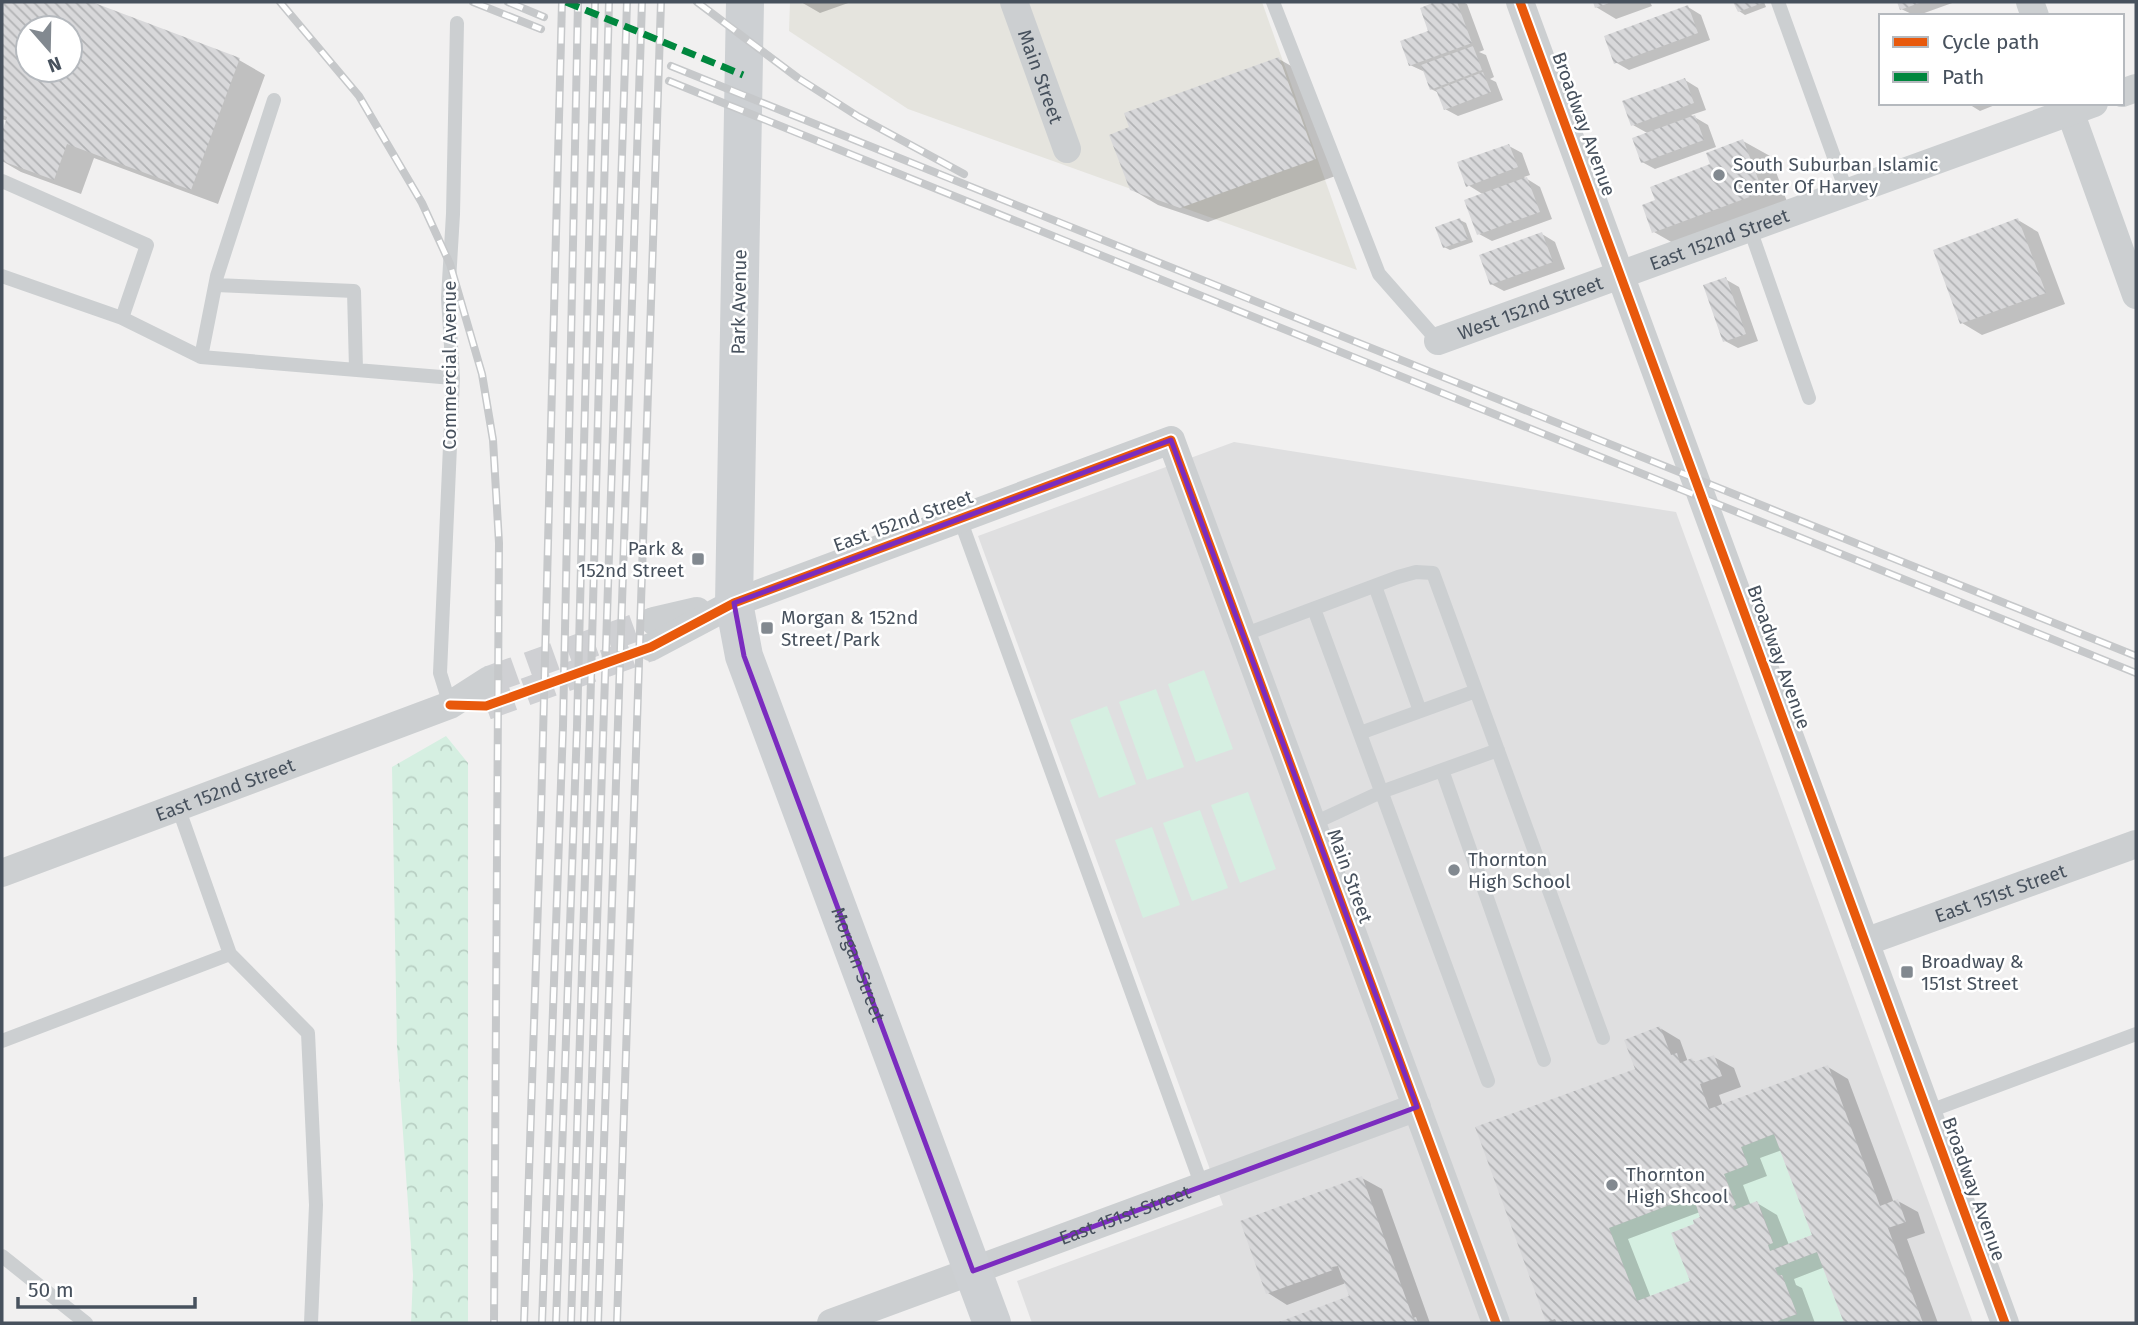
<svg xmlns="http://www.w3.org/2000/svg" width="2138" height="1325" font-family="'Fira Sans',sans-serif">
<defs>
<pattern id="forest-crowns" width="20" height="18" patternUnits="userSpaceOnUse" patternTransform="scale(1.75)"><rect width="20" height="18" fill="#d5efe1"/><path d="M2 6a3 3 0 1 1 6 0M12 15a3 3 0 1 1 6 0" fill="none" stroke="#b8cfc3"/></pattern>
<pattern id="building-back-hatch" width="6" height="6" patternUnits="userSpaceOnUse" patternTransform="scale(1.75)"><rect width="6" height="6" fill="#d8d8da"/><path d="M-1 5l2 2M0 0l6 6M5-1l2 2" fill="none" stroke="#b1b2b4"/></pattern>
</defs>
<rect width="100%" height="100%" fill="#f1f0f0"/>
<path fill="#e5e4de" d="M790 2H1262L1357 270 908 109 789 31Z"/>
<path fill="#dfdfe0" d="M1234 442 1676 512 1973 1323H1032L1017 1281 1223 1205 978 536Z"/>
<path fill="#d5efe1" d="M1204 670 1233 749 1196 762 1168 684Z
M1156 689 1184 767 1147 780 1119 702Z
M1107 706 1136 784 1099 798 1070 720Z
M1248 792 1276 869 1240 883 1211 805Z
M1200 810 1228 888 1192 901 1163 823Z
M1152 827 1180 905 1143 918 1115 840Z
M1774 1134 1812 1235 1770 1251 1768 1245 1773 1242 1758 1202 1734 1210 1733 1206 1736 1205 1724 1174 1748 1165 1741 1147Z
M1693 1196 1700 1217 1693 1220 1694 1224 1672 1233 1690 1281 1637 1301 1609 1228Z
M1817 1252 1844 1323H1779L1778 1321 1797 1314 1782 1275H1778L1775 1268Z"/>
<path fill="url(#forest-crowns)" d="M446 736 468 763V1323H411L413 1275 397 1048 392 767Z"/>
<path fill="#0003" fill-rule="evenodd" d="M2 2H87L239 60 265 75 218 204 94 158 81 194 21 172 2 161V137L8 121 2 119ZM28 28H70V70H28Z
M801 2H851L820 13Z
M1429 2H1463L1467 4 1484 50 1479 52 1486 55 1494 77 1490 79 1496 82 1503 100 1458 116 1445 109 1439 93 1431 89 1425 72 1410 65 1431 32 1433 4Z
M1594 2H1650L1652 6 1616 19 1596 7Z
M1735 2H1764L1766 7 1745 15 1739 11Z
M1898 2H1955L1916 16 1901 9Z
M1688 7 1701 15 1710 40 1629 70 1615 62Z
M1279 59 1305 74 1341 174 1208 222 1158 205 1131 189Z
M1685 80 1698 88 1706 110 1691 115 1708 125 1716 147 1655 169 1642 162 1649 134 1633 125Z
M1967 103H2000L1980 111Z
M1743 141 1770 156 1789 207 1680 247 1654 232 1658 201 1712 165Z
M1509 146 1522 153 1530 175 1524 177 1540 187 1552 219 1492 241 1479 234 1484 195 1468 185Z
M1460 220 1466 223 1473 242 1450 250 1444 247Z
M2018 220 2038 232 2065 304 1982 335 1962 323Z
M1542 234 1555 242 1565 269 1504 291 1491 284Z
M1725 279 1739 287 1758 341 1738 348 1725 341Z
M1660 1028 1680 1040 1688 1062 1692 1060 1697 1063 1714 1057 1734 1068 1741 1087 1719 1095 1723 1106 1828 1067 1848 1079 1894 1203 1898 1201 1918 1212 1925 1233 1907 1239 1938 1323H1845L1825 1267 1794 1279 1796 1285 1802 1288 1815 1323H1551L1548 1321 1637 1070ZM1782 1150 1814 1236 1789 1245 1777 1215 1757 1203 1751 1206 1743 1185 1767 1176 1760 1158ZM1700 1212 1703 1218 1696 1225 1692 1282 1651 1298 1628 1239Z
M1362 1178 1382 1189 1430 1323H1281L1351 1297 1346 1283 1287 1305 1268 1293Z"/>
<path fill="url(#building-back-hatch)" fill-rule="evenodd" d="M2 2H92L240 58 191 190 67 144 54 180 2 161V132L7 117 2 115ZM28 28H70V70H28Z
M1435 2H1457L1472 43 1409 66 1400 41 1428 31 1420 8Z
M1593 2H1612L1595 8Z
M1733 2H1765L1738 12Z
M1897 2H1922L1900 10Z
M1688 5 1698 33 1614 64 1604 36Z
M1473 46 1482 70 1430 90 1421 65Z
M1279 57 1316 159 1180 208 1130 190 1109 135 1129 127 1124 113Z
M1483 72 1491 92 1444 110 1436 90Z
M1685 78 1694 103 1631 126 1622 101Z
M1695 115 1704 140 1641 163 1632 138Z
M1743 139 1763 192 1652 233 1642 205 1655 200 1650 187 1710 164 1706 153Z
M1509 144 1518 167 1466 187 1457 162Z
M1527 177 1540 212 1477 235 1464 200Z
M1460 218 1468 239 1443 248 1435 227Z
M2018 218 2046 293 1960 324 1933 250Z
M1542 232 1553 262 1490 285 1479 255Z
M1726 277 1746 334 1723 342 1703 285Z
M1660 1026 1671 1055 1677 1053 1680 1063 1692 1058 1694 1062 1714 1055 1722 1076 1700 1084 1709 1109 1828 1065 1880 1206 1898 1199 1906 1222 1888 1228 1923 1323H1844L1817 1252 1775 1268 1778 1275H1782L1797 1314 1778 1321 1779 1323H1567V1321L1557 1323 1555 1319 1546 1322 1475 1127 1635 1069 1624 1040ZM1774 1134 1812 1235 1770 1251 1768 1245 1773 1243 1757 1201 1734 1210 1733 1206 1736 1205 1724 1174 1748 1165 1741 1147ZM1693 1196 1700 1217 1693 1220 1694 1224 1671 1233 1690 1281 1637 1301 1609 1228Z
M1362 1176 1413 1318 1416 1317 1418 1323H1276L1349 1296 1338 1266 1332 1267 1333 1270 1266 1294 1240 1221Z"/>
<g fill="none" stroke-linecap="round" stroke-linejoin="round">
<path stroke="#cfd0d3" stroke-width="28" stroke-dasharray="28 14" stroke-linecap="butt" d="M489 680 654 621
M486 706 651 647"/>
<path stroke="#cccfd1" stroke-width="14" d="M1273 2 1379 274 1438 341
M1778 2 1847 193
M2 181 147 245 122 318
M1750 229 1809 398
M2 276 122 318 201 357 453 378
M216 285 354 291 356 369
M201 357 217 276 274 100
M960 519 1202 1186
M1375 586 1420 711
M1314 609 1488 1081
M1243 635 1398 577 1416 572 1433 573 1603 1038
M450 705 440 673 453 378 448 298 453 214 457 23
M1360 733 1476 691
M1442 770 1544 1060
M178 807 230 954 308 1033 316 1205 311 1323
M1312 824 1381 792 1498 750
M2 1041 230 954
M1927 1112 2136 1034
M2 1256 86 1323"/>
<g stroke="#cccfd1" stroke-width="28">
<path id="s1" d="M1014 2 1067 149"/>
<path d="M1520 2 2005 1323"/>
<path d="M2030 2 2035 16"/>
<path d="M2122 93 2136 88"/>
<path d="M2067 103 2136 295"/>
<path id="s2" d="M1438 341 2094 103"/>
<path d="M654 621 697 611"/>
<path d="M651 647 734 603 1171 440 1496 1323"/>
<path id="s3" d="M2 873 450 705 489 680"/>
<path id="s4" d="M1865 942 2136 844"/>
<path id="s5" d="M831 1323 1417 1107"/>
</g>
<path stroke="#cdd0d3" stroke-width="38" id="s6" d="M745 2 734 603 744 656 992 1323"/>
<g stroke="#c6c8ca" stroke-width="8">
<path id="rail" d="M280 2 359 96 422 203 450 264 482 374 493 440 499 543 494 1323
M473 2 541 29
M508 2 544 17
M697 2 798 78 859 117 964 174
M671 66 2136 656
M669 81 2136 673
M524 1323 541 813 562 2
M542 1323 563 726 578 2
M556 1323 577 727 595 2
M571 1323 590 717 609 2
M584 1323 627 2
M598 1323 642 2
M617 1323 661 2"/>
</g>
<use href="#rail" stroke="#fff" stroke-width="5" stroke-dasharray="16" stroke-linecap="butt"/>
<path stroke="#00873e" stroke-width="7" stroke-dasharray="14 7" stroke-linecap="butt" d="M566 2 743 75"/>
<g stroke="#fff" stroke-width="13">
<path id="cycleway" d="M1520 2 2005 1323
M450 705 486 706 651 647 734 603 1171 440 1496 1323"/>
</g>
<use href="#cycleway" stroke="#e8590c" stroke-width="9"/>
</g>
<path fill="none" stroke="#7b2cbf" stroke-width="5" stroke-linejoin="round" d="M1171 440 1417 1107 973 1271 744 656 734 603Z"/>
<g fill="#828990" stroke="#fff" stroke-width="2.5">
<circle cx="1719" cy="175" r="7"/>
<rect x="691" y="552" width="14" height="14" rx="3.5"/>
<rect x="760" y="621" width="14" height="14" rx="3.5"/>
<circle cx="1454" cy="870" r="7"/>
<rect x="1900" y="965" width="14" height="14" rx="3.5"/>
<circle cx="1612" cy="1185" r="7"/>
</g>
<g text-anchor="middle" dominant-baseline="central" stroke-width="5" stroke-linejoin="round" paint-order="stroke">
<g font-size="19" fill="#47515d" stroke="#fff">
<text stroke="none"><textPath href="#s1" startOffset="79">Main Street</textPath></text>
<text transform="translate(1584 124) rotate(70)">Broadway Avenue</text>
<text stroke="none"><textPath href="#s2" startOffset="299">East 152nd Street</textPath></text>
<text transform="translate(739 302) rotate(-89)">Park Avenue</text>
<text stroke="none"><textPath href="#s2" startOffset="98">West 152nd Street</textPath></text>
<text transform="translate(449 365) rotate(-90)">Commercial Avenue</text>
<text transform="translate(903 521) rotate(-20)">East 152nd Street</text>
<text transform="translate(1779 657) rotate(70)">Broadway Avenue</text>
<text stroke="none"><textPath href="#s3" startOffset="238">East 152nd Street</textPath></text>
<text transform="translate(1350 876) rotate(70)">Main Street</text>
<text stroke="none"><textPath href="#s4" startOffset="144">East 151st Street</textPath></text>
<text stroke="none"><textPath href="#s6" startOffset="984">Morgan Street</textPath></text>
<text transform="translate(1974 1189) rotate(70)">Broadway Avenue</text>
<text stroke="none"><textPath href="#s5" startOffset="313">East 151st Street</textPath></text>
</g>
<g font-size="19" fill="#47515d" stroke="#fff" text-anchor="start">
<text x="1733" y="164">South Suburban Islamic<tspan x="1733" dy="22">Center Of Harvey</tspan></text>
<text x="684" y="548" text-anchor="end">Park &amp;<tspan x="684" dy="22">152nd Street</tspan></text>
<text x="781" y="617">Morgan &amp; 152nd<tspan x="781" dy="22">Street/Park</tspan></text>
<text x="1468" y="859">Thornton<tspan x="1468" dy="22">High School</tspan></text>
<text x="1921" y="961">Broadway &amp;<tspan x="1921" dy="22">151st Street</tspan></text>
<text x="1626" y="1174">Thornton<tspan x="1626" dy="22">High Shcool</tspan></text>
</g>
</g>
<rect width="2138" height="1325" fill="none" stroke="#47515d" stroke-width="7"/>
<rect x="1879" y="14" width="245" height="91" fill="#ffffff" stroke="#b5b9be" stroke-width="2"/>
<rect x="1893" y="37" width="35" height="10" fill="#e8590c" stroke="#b5b9be" stroke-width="2"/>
<text x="1942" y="49" font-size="21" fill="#47515d">Cycle path</text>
<rect x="1893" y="72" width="35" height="10" fill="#00873e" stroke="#b5b9be" stroke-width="2"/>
<text x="1942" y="84" font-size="21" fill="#47515d">Path</text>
<g transform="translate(49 49) rotate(160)"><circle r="33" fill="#ffffff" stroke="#b5b9be" stroke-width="2"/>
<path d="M0-5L12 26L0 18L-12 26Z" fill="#828990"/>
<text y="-10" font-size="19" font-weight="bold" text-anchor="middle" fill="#47515d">N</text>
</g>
<path d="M18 1297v10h177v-10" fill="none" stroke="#47515d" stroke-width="3.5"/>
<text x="28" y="1297" font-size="21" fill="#47515d" stroke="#ffffff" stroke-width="5" paint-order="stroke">50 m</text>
</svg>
